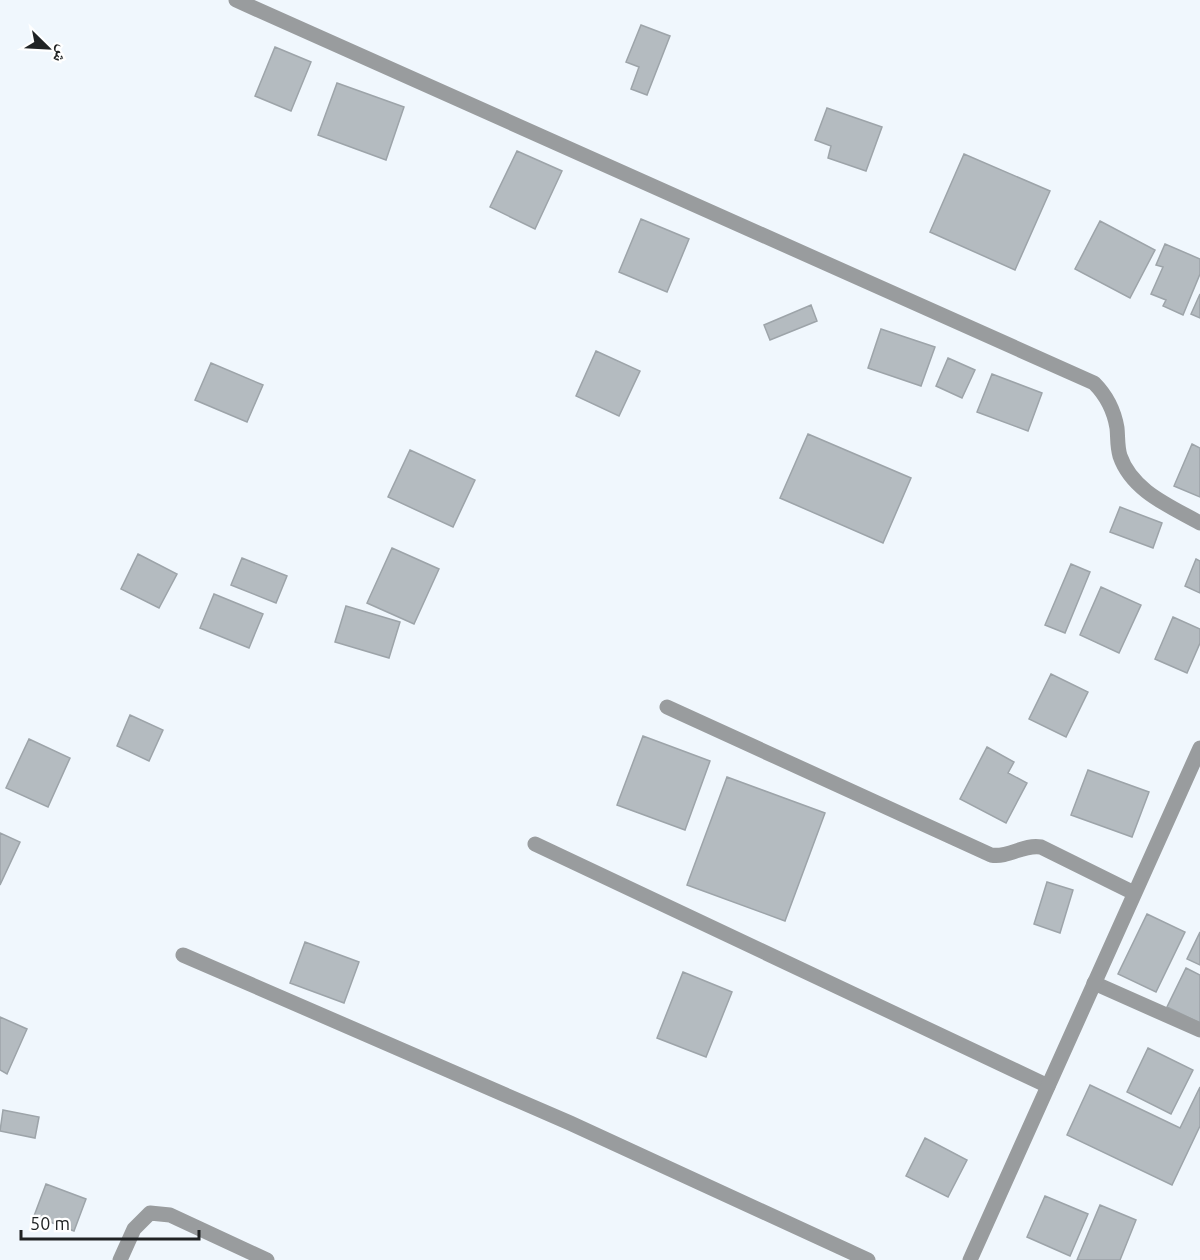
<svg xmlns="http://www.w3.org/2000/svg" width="1200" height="1260" font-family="Ubuntu,'Noto Naskh Arabic',sans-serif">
<rect width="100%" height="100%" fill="#f0f7fd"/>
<path fill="#b4bbc0" stroke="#9da4a9" stroke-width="1.5" d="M641 25 670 36 647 95 631 89 639 67 626 62Z
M275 47 311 62 291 111 255 96Z
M337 83 404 107 386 160 318 135Z
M827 108 882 127 866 171 828 158 831 146 815 140Z
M517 151 562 171 535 229 490 207Z
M964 154 1050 191 1015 270 930 232Z
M641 219 689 239 667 292 619 272Z
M1100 221 1155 250 1130 298 1075 269Z
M1165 244 1200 259V274L1183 315 1163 306 1166 300 1151 294 1163 267 1156 265Z
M1200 294V318L1191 314Z
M811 305 817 321 770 340 764 325Z
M881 329 935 347 921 386 868 368Z
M596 351 640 371 619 416 576 396Z
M948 358 975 370 962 398 936 386Z
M211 363 263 385 247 422 195 400Z
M992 374 1042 393 1028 431 977 412Z
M808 434 911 478 883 543 780 498Z
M1192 444 1200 448V497L1174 486Z
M410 450 475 480 453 527 388 497Z
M1120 507 1162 523 1153 548 1110 532Z
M392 548 439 569 414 624 367 603Z
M138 554 177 574 159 608 121 589Z
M242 558 287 576 276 603 231 585Z
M1196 559 1200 561V593L1185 586Z
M1071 564 1090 572 1065 633 1045 625Z
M1101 587 1141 605 1119 653 1080 635Z
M214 594 263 614 249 648 200 628Z
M346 606 400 622 389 658 335 642Z
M1173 617 1200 629V643L1187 673 1155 659Z
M1051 674 1088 692 1066 737 1029 719Z
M130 715 163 730 149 761 117 746Z
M643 736 710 761 685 830 617 805Z
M29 739 70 758 48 807 6 788Z
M987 747 1014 762 1008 773 1027 783 1006 823 960 799Z
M1088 770 1149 792 1132 837 1071 815Z
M727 777 825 813 785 921 687 885Z
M0 833 20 842 0 885Z
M1047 882 1073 890 1060 933 1034 924Z
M1147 914 1185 932 1156 992 1118 974Z
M1200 932V965L1187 959Z
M305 942 359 962 344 1003 290 983Z
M1186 968 1200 975V1023L1167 1007Z
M683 972 732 992 706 1057 657 1038Z
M0 1017 27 1029 7 1074 0 1070Z
M1148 1048 1193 1070 1171 1114 1127 1092Z
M1090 1085 1180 1128 1200 1087V1126L1172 1185 1067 1135Z
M3 1110 39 1117 35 1138 0 1131Z
M925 1138 967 1160 948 1197 906 1176Z
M46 1184 86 1199 74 1231 34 1216Z
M1045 1196 1088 1214 1070 1256 1027 1237Z
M1100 1205 1136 1220 1120 1260H1077Z"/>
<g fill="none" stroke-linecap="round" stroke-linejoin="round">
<path stroke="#999c9e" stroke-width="15" d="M236 0 1094 383C1107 396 1114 410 1117 428 1118 437 1117 446 1120 456 1132 491 1170 506 1200 523
M667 707 991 855C1009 858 1023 844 1041 847L1134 893
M535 844 1048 1086
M183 955 570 1123 868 1260
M1094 983 1200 1030
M120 1260 134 1229 150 1213 170 1215 267 1260"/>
<path stroke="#999c9e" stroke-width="15" d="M970 1260 1200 748"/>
</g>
<g transform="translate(48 48) rotate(114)" stroke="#ffffff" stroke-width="4.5" paint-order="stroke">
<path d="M0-4.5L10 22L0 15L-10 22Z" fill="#202324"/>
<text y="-9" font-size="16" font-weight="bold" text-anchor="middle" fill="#202324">ش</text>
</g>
<path d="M21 1230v9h178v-9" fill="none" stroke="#202324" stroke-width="3"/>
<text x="30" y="1230" font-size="18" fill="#202324" stroke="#ffffff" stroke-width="4.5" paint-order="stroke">50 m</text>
</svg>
